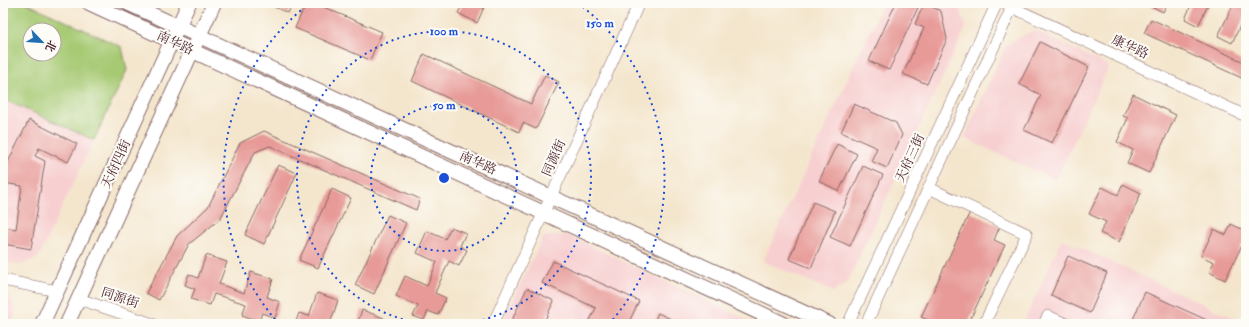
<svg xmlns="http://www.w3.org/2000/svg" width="1249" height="327" font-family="'IM FELL Double Pica','Noto Serif SC',serif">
<rect width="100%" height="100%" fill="#fdfcf7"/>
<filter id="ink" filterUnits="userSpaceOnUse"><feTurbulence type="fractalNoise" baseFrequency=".025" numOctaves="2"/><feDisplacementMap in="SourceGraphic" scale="8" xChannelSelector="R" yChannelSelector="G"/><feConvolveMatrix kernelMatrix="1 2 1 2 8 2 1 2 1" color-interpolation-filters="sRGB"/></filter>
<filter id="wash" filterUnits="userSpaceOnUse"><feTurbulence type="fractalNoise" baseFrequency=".012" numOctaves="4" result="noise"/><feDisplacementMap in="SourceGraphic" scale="16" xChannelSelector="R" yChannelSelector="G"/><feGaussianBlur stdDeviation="0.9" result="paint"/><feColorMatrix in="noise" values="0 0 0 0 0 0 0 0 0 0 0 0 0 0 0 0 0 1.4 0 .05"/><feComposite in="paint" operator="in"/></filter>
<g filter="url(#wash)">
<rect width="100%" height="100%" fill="#f4e6cd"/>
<path fill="#f7cfd0" d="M883 3H958L966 27 847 283 833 292 763 261Z
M1034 30 1109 66 1056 180 964 138 1006 45Z
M3 98 94 140 38 258 20 265 3 261Z
M567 235 756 324H501L543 237Z
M1062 239 1242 322 1241 324H1023Z
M3 290 7 291 16 313 11 324H3Z"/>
<path fill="#a6c972" stroke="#78744e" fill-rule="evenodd" d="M3 3H26L122 47 127 70 94 140 3 99ZM30 30H54V54H30Z"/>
<g id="blocks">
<path fill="#e79a97" d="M265 3H293L288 13Z
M306 3H314L382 32 370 60 295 28Z
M463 3H486L477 23 458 13Z
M896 3H920L889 70 869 61Z
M1150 3H1167L1163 12 1149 5Z
M1192 3H1209L1198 26 1185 19Z
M1234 3H1246V13L1232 43 1218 36Z
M924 4 941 11 947 39 927 84 903 74 924 28 915 24Z
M1151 19 1246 63V80L1144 33Z
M1040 42 1089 67 1052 143 1024 130 1041 95 1019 84Z
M424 54 531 104 545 75 559 82 536 129 523 123 519 132 412 81Z
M1133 94 1176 115 1149 173 1127 163 1133 150 1117 142 1128 118 1123 116Z
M854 104 896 123 902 135 887 168 871 161 877 148 841 132Z
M29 120 77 144 68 162 39 148 35 156 45 161 31 249 3 244V227L16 229 22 186 3 183V172Z
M264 131 420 199 416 210 270 146 255 152 220 219 189 244 159 300 146 293 177 236 208 207 240 143Z
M837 144 857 154 839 191 819 181Z
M278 165 297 173 264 244 245 235Z
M863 166 883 175 850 246 830 237Z
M1123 184 1141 193 1119 242 1100 233 1106 222 1089 214 1102 187 1118 195Z
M332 189 351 198 318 268 299 260Z
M813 202 835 211 811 268 789 259Z
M970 212 1000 226 994 240 1005 245 968 324H936L921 317Z
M388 215 406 223 374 294 355 285Z
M1231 224 1246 231V237L1225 280 1209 272 1214 262 1201 256 1214 229 1226 235Z
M451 227 466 233 460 246 467 250 459 266 449 261 435 293 446 298 438 315 428 311 424 320 413 316 418 306 396 296 405 276 427 286 437 262 417 253 427 231 445 239Z
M206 255 227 262 219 284 244 293 251 272 273 279 267 297 280 302 275 318 262 313 259 321 242 315 246 304 214 294 210 305 191 299 195 289 185 285 189 274 198 278Z
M1068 256 1107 273 1090 313 1051 295Z
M553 261 639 301 628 324H588L596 308 542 283Z
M527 288 554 301 543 324H510Z
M1145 292 1209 321 1208 324H1131Z
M317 293 338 300 330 324H295L299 313 309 316Z
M362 310 384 318 382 324H357Z
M658 313 681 324H653Z"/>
</g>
</g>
<g filter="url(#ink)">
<use href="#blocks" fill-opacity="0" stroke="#866564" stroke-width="1"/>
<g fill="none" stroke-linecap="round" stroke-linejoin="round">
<g stroke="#866564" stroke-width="12">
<path id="minor" d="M1003 3 1246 116
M929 188 1027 234 984 324
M3 280 57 291
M79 299 153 324
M493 324 639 3
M848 324 997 3
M866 324 1014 3
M1044 324 1048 316 1066 324"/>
</g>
<g stroke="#866564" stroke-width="16">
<path id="major" d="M89 3 784 324
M127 3 829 324
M42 324 189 3
M67 324 214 3"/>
</g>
<use href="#minor" stroke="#fff" stroke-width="11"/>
<use href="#major" stroke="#fff" stroke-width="14"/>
</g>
</g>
<g fill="none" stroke="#1d4ed8" stroke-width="2" stroke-dasharray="2 4">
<circle cx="444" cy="178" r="73"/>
<path d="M426 324A147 147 0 1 1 462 324"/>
<path d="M279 324A220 220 0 0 1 310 3M578 3A220 220 0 0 1 609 324"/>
</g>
<g text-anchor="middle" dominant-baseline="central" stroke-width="4" stroke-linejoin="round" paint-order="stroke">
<g font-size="13" fill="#4a1f2b" stroke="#fdfcf7">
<text transform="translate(175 43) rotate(25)">南华路</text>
<text transform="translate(1130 47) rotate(25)">康华路</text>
<text transform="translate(554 158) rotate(-66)">同源街</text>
<text transform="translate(910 158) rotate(-65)">天府三街</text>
<text transform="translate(478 163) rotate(24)">南华路</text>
<text transform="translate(116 164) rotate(-65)">天府四街</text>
<text transform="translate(120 298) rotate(18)">同源街</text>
</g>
</g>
<circle cx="444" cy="178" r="6" fill="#1d4ed8" stroke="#fdfcf7" stroke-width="2"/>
<g font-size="12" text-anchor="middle" font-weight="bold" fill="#1d4ed8" stroke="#fdfcf7" stroke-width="4" stroke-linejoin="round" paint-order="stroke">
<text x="600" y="27">150 m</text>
<text x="444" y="35">100 m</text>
<text x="444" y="109">50 m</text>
</g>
<rect width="1249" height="327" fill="none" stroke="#fdfcf7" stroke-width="16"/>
<g transform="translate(42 42) rotate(115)"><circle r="19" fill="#fdfcf7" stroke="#b5a4a5"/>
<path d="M0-3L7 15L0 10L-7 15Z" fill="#1f6fb2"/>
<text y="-6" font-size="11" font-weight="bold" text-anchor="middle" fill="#4a1f2b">北</text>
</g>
</svg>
